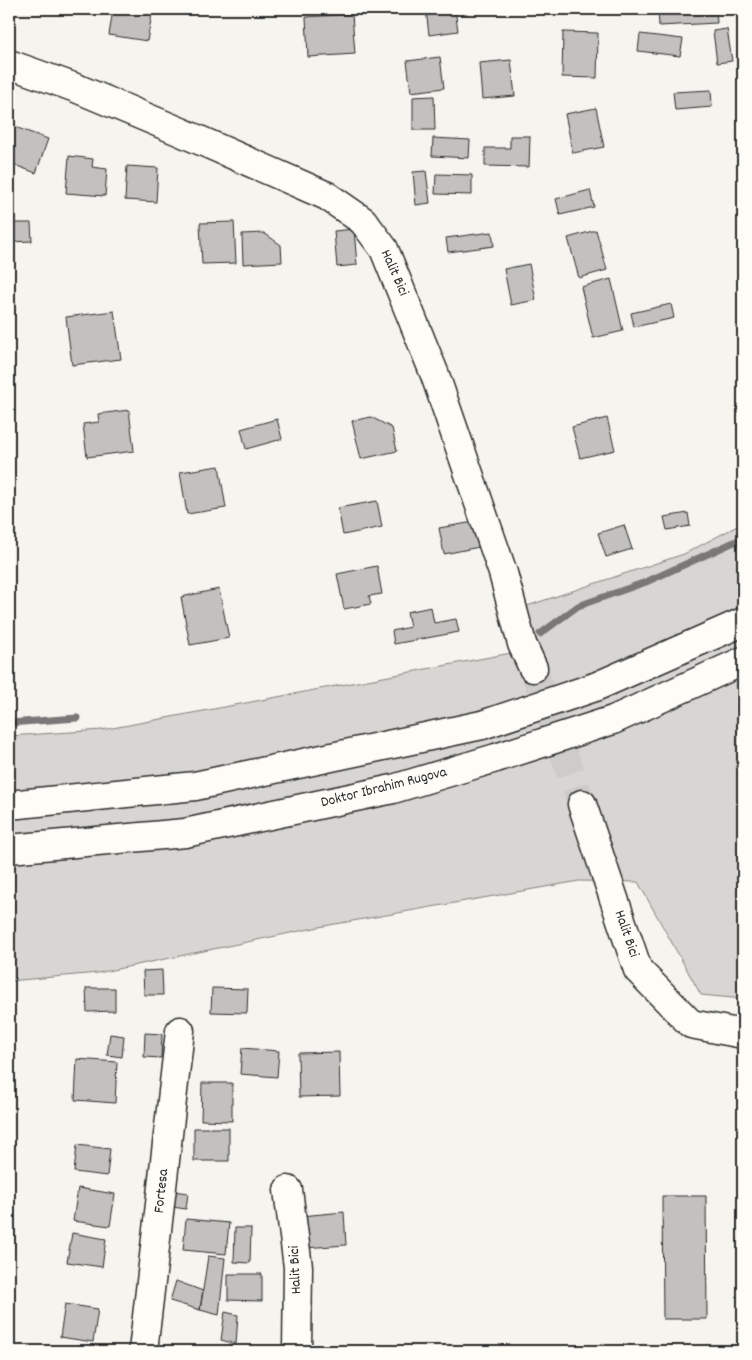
<svg xmlns="http://www.w3.org/2000/svg" width="752" height="1360" font-family="Dekko,sans-serif">
<rect width="100%" height="100%" fill="#f5f4ef"/>
<filter id="ink" filterUnits="userSpaceOnUse"><feTurbulence type="fractalNoise" baseFrequency=".02" numOctaves="2"/><feDisplacementMap in="SourceGraphic" scale="10" xChannelSelector="R" yChannelSelector="G"/><feConvolveMatrix kernelMatrix="1 2 1 2 8 2 1 2 1" color-interpolation-filters="sRGB"/></filter>
<g filter="url(#ink)">
<path fill="#d7d6d2" stroke="#81807e" d="M743 523V999L701 995 638 882 579 881 324 926 98 973 9 981V736L102 730 506 654 537 646 524 607 684 554Z"/>
<g fill="none" stroke-linecap="round" stroke-linejoin="round">
<path stroke="#797877" stroke-width="7" d="M540 634 578 606 646 582 743 538
M9 723 77 718"/>
</g>
<path fill="#c2c1be" stroke="#2b2b2b" d="M113 9H153L147 41 109 35Z
M158 9H178V11L159 14Z
M426 9H455L458 31 429 35Z
M658 9H716L717 23 659 26Z
M352 14 355 54 308 57 306 17Z
M727 29 732 61 717 63 713 31Z
M563 32 598 33 597 78 562 77Z
M640 34 683 39 680 56 638 51Z
M440 57 444 88 411 92 407 61Z
M511 60 515 96 482 99 479 63Z
M711 90 712 107 675 110 673 92Z
M434 96 435 130H413V97Z
M596 108 604 147 573 153 565 114Z
M15 127 48 139 36 173 9 163V144Z
M510 136H530L529 167 485 166V148H510Z
M433 138 470 140 469 158 432 156Z
M69 156 93 159 92 167 107 169 105 196 66 193Z
M127 166 158 168 156 202 125 200Z
M426 171 430 203 416 205 413 172Z
M436 174 472 175V195L435 194Z
M590 190 594 207 560 215 556 199Z
M234 222 236 263 202 264 200 223Z
M9 223H31L32 241 9 242Z
M354 229 357 265 337 267 334 231Z
M596 230 607 270 579 278 568 238Z
M492 232 494 246 448 252 446 238Z
M264 233 281 245 282 262 243 264 242 234Z
M529 264 536 300 511 305 504 269Z
M611 279 623 331 593 338 581 287Z
M671 304 674 318 634 327 631 313Z
M114 311 121 359 72 365 66 317Z
M129 410 134 451 87 457 83 424 99 422 98 414Z
M371 417 392 428 397 451 361 459 352 421Z
M607 418 615 450 580 458 572 427Z
M277 419 282 439 246 449 241 429Z
M219 466 226 508 187 514 180 472Z
M377 501 382 527 343 535 338 508Z
M688 513 690 526 667 530 664 517Z
M474 522 479 547 444 554 439 528Z
M624 525 632 549 606 557 598 533Z
M377 566 382 594 369 596 371 604 344 609 337 574Z
M219 589 229 638 190 645 181 597Z
M431 607 434 623 456 619 459 632 394 644 392 631 410 627 407 612Z
M162 970 163 995H144L143 971Z
M86 988H115V1011L87 1012Z
M212 988 248 989 247 1013 211 1012Z
M145 1033 162 1034 161 1058 144 1057Z
M110 1034 124 1036 122 1057 107 1055Z
M242 1048 279 1051 277 1077 240 1074Z
M339 1052 340 1096 299 1097 298 1053Z
M77 1059 117 1062 115 1103 75 1100Z
M202 1083H232V1121L201 1120Z
M194 1128H229V1161H194Z
M77 1145 110 1149 107 1176 74 1172Z
M78 1188 115 1194 110 1226 73 1221Z
M165 1190 188 1193 186 1209 165 1206Z
M662 1196H706L707 1319H663Z
M344 1212 346 1245 304 1248 301 1216Z
M186 1219 229 1223 226 1254 183 1250Z
M235 1228H251L250 1263 234 1262Z
M72 1233 106 1239 102 1267 67 1262Z
M208 1256 225 1258 219 1315 200 1310Z
M228 1274H262V1301L228 1300Z
M176 1281 203 1291 200 1310 170 1301Z
M65 1304 98 1309 93 1342 60 1337Z
M225 1312 238 1315 236 1344 221 1340Z
M222 1346 238 1347V1351H222Z
M58 1347 90 1350V1351H58Z"/>
<g fill="none" stroke-linecap="round" stroke-linejoin="round">
<path stroke="#cdccc8" stroke-width="28" stroke-dasharray="28 14" stroke-linecap="butt" d="M533 668 582 804"/>
<g stroke="#2b2b2b" stroke-width="31">
<path id="minor" d="M9 64 76 88 181 132 327 196 363 221 384 249 435 375 503 573 522 644 533 668
M582 804 638 970 691 1024 743 1034
M288 1190 298 1267 297 1351
M143 1351 180 1031"/>
</g>
<g stroke="#2b2b2b" stroke-width="31">
<path id="highway" d="M595 687 743 622
M613 720 743 661
M9 805 195 786 482 725
M9 849 185 833 393 789 496 758"/>
</g>
<use href="#minor" stroke="#fdfcf7" stroke-width="28"/>
<use href="#highway" stroke="#fdfcf7" stroke-width="28"/>
<g stroke="#2b2b2b" stroke-width="31" stroke-linecap="butt">
<path id="highway-bridge" d="M482 725 595 687
M496 758 613 720"/>
</g>
<use href="#highway-bridge" stroke="#fdfcf7" stroke-width="28"/>
</g>
</g>
<g text-anchor="middle" dominant-baseline="central" stroke-width="4" stroke-linejoin="round" paint-order="stroke">
<g font-size="15" fill="#2b2b2b" stroke="#fdfcf7">
<text transform="translate(394 273) rotate(66)">Halit Bici</text>
<text transform="translate(384 788) rotate(-14)">Doktor Ibrahim Rugova</text>
<text transform="translate(626 934) rotate(71)">Halit Bici</text>
<text transform="translate(162 1191) rotate(-84)">Fortesa</text>
<text transform="translate(296 1270) rotate(-93)">Halit Bici</text>
</g>
</g>
<rect width="752" height="1360" fill="none" stroke="#fdfcf7" stroke-width="30"/>
<rect x="15" y="15" width="722" height="1330" fill="none" stroke="#2b2b2b" stroke-width="2" filter="url(#ink)"/>
</svg>
